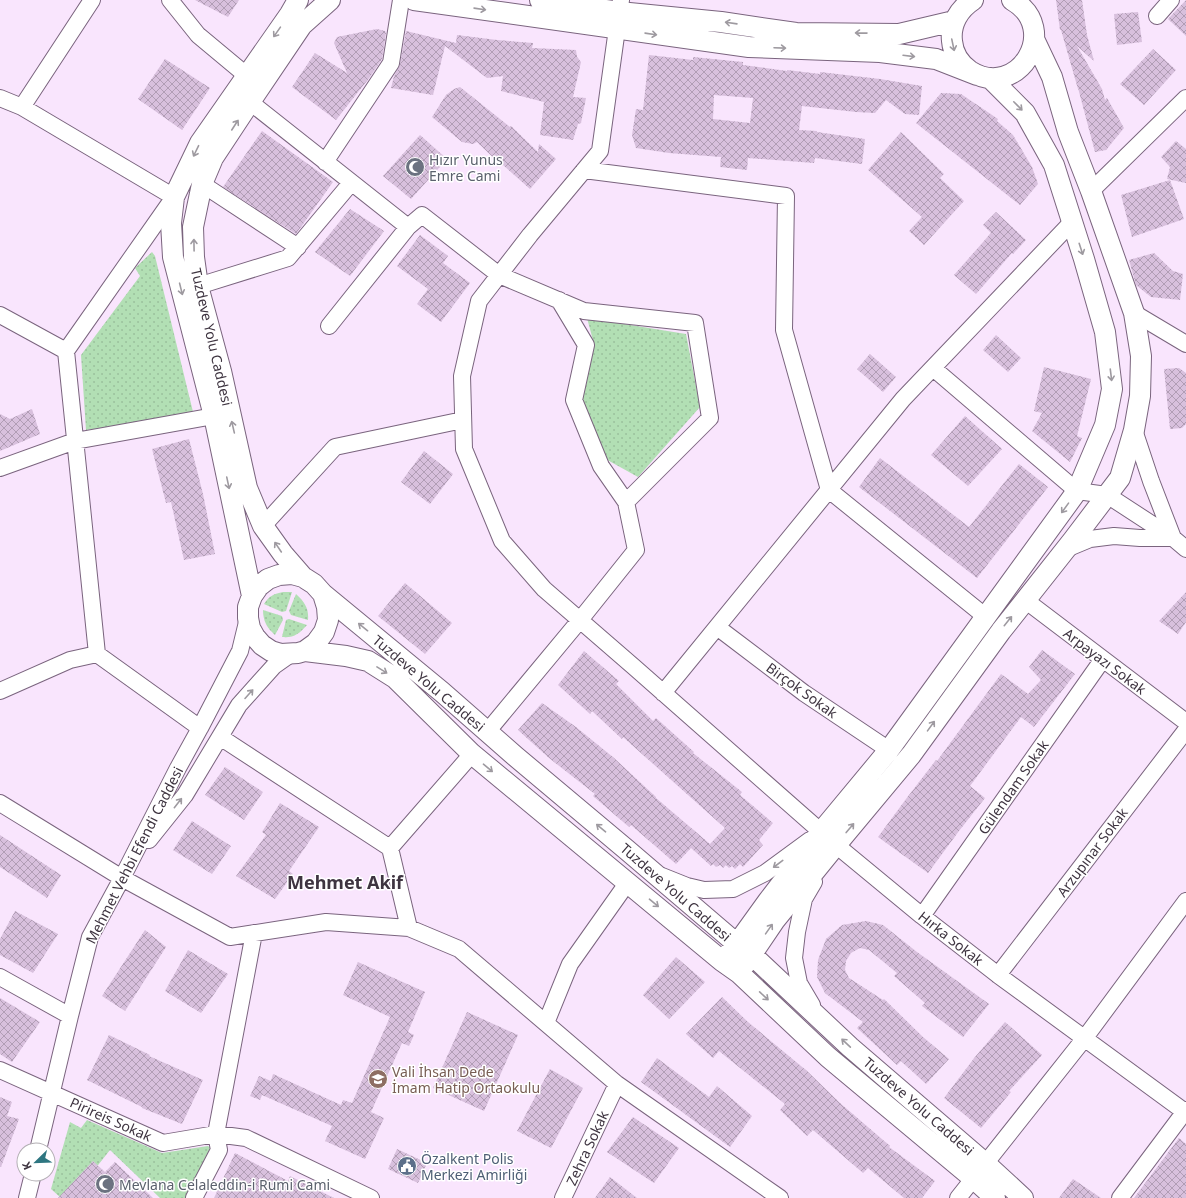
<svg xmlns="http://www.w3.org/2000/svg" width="1186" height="1198" font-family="'Noto Sans',sans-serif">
<defs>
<pattern id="grass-dots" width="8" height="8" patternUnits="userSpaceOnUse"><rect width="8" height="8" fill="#b2dfb4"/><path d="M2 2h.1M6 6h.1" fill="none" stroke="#9ac09c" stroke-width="1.8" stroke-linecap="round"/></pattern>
<pattern id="building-cross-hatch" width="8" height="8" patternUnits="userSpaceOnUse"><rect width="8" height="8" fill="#d8c0dd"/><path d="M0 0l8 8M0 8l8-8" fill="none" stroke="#b19db5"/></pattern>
</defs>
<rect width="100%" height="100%" fill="#f9e5fd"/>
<path fill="url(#grass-dots)" d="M152 252 155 256 194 416 86 430 81 355 140 276 135 268Z
M587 318 686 334 700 407 638 477 602 457 581 396 594 344Z
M283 592H292L286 611 282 612 264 604C270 595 274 594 283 592Z
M296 594C305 602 309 609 308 620L291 615 289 611Z
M263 610 282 616 283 620 275 635C267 628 263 621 263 610Z
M289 619 307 625C299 634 294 638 282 637L286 620Z
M87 1120 162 1153 208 1146 213 1150 187 1198H160L110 1150 95 1169 61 1198 51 1189 70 1122 81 1128Z"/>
<path fill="url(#building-cross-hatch)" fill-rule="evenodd" d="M195 0H239L228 17Z
M1056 0H1082L1087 35 1094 61 1077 46 1102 89 1105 100 1107 98 1124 128 1106 150 1095 152 1078 88V89L1061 30H1060Z
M1186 0V36L1168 19Z
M1138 12 1142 42 1117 45 1114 14Z
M377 29 385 31 386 33 382 59 370 77 336 120 292 87 315 53 347 73 334 43 337 37Z
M406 31 456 43 457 35 497 40 533 43 532 48 576 50 577 57 581 62 573 97 586 98 581 123 578 124 573 140 540 135 544 102 501 91 503 76 487 78 445 46 433 95 391 88 394 76 400 65Z
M1153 49 1176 70 1144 105 1120 84Z
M649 55 693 60V57L743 62V65L787 71V70L820 74V72L880 79 922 86 919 115 905 114 886 100 875 113 856 112 802 106 799 130 817 131V132L865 139 862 164 815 158 814 163 748 158 747 170 720 167 721 157 669 153 636 148 632 135 636 109 643 110ZM714 95 753 98 750 123 713 119Z
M165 59 210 88 182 130 138 99Z
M460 87 510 127 511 126 538 152 539 144 556 159 530 189 503 165 502 166 477 142 473 144 462 142 432 117 446 95 454 89Z
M941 93 961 94 998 119 997 121 1013 135 1032 167 1038 184 1020 205 916 123Z
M262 131 333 182 296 234 223 187Z
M901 132 944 174 940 178 964 201 924 245 909 231 922 217 868 170Z
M420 135 447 159 411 199 383 176Z
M1176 141 1186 149V183L1167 179 1170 167 1161 157Z
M1170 180 1184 219 1132 237 1121 195Z
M350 209 384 231 350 276 315 252Z
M996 212 1026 240 1013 254 1012 253 976 294 954 275 991 233 983 225Z
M420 235 448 256 443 263 470 283 441 322 417 304 428 289 397 266Z
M1154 253 1173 271 1183 274 1180 300 1151 297 1136 285 1129 260Z
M996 335 1021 358 1008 372 983 350Z
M870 354 896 377 883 392 857 369Z
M1044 367 1091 379 1077 436 1082 438 1070 462 1032 431 1042 413 1034 411Z
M1179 368 1186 373V424L1182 428 1170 429 1164 369Z
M32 409 40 434 0 451V414L10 419Z
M965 416 1002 449 968 486 931 455Z
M189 439 203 494 215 554 184 560 171 502 166 503 152 449Z
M424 451 453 474 430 504 401 482Z
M880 458 969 527 1019 464 1048 487 977 578 859 487Z
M405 583 452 623 425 654 378 616Z
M1186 592V622L1178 634 1159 621Z
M1042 650 1075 674 1034 727 1021 717 970 786 985 798 959 831 928 873 878 837 906 799 936 760 937 761 1001 674 1028 694 1041 680 1029 667Z
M584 651 619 681 616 684 653 721 656 718 694 752 693 753 742 792 740 795 773 823 759 840 763 845 743 867 740 864 735 869 732 866 729 868 726 865 723 868 720 865 716 867 713 864 711 866 691 848 676 864 631 825 629 827 593 796 595 794 549 758 518 730 542 703 576 727 614 758 656 797V798L710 844 725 828 623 737 622 739 592 711 590 714 558 685Z
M225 767 263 792 244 820 205 795Z
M280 803 319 827 289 871 293 874 275 899 236 876 266 835 262 832Z
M192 821 231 846 212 874 173 850Z
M0 835 61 875 47 898 0 867Z
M15 911 58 934 33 973 0 955V939Z
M866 921 883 925 917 952 989 1004 963 1037 922 1006 925 1003 894 976 897 973 869 950 860 948 851 953 846 961 845 970 849 978 883 1000 884 999 923 1037 949 1059 926 1084 901 1061 897 1065 857 1028 863 1022 825 993 817 977 818 960 826 939 842 925Z
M145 930 166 947 125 1011 102 996Z
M188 950 228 974 201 1013 165 991Z
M676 957 705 982 669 1019 643 995Z
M358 962 425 992 408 1032 414 1035 409 1046 402 1043 371 1112 384 1118 365 1159 325 1141 332 1126 262 1095 260 1100 250 1096 259 1076 271 1081 273 1074 341 1105 343 1100 352 1103 390 1017 343 995Z
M722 997 748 1022 807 1071 840 1103 890 1146 889 1147 935 1181 922 1198H904L868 1168 863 1173 813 1130 807 1136 780 1110 785 1104 719 1051 713 1058 686 1034Z
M0 998 40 1022 12 1062 0 1054Z
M467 1012 518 1035 484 1111 433 1088Z
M1005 1022 1042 1055 1009 1091 1011 1092 981 1128 944 1098 975 1057Z
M109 1035 150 1055 149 1056 203 1080 182 1124 142 1108V1107L87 1080Z
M657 1058 709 1097 717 1086 752 1116 730 1147 641 1082Z
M550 1069 583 1088 551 1148 517 1131Z
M0 1097 12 1102 7 1116 19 1119 1 1167H0Z
M633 1117 679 1148 654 1183 607 1152Z
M1179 1138 1186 1144V1198H1134Z
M397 1149 427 1163 418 1183 388 1169Z
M235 1153 288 1181 290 1176 334 1198H214Z
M93 1161 105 1172 115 1162 153 1198H58Z
M610 1177 637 1198H595Z
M1073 1179 1101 1198H1059Z"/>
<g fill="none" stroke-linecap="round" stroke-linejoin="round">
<g stroke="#7a647e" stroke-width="18">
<path id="minor" d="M170 0 198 35 246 75
M621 0 600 151 530 235 479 301 462 376 464 449 502 541 544 589 634 667 836 845 922 916 998 975 1185 1112
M1157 16 1171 0
M0 98 22 107 174 197 66 351 97 654 200 728
M250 102 408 227
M22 107 92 0
M325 162 391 63 401 0
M584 170 786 196 784 330 829 490 986 617
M202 184 298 247
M1091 191 1186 98
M198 286 288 258 351 183
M559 300 586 345 574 400 601 466 626 502
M1134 313 1186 344
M0 315 66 351
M329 326 408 227 422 215 499 275 584 311 695 323 710 418 626 502 636 550 580 620 487 732
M933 368 1077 491 1107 495 1173 538 1186 549
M0 468 75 441 214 416
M263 526 335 447 463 420
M1066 549 1090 539 1114 536 1140 538H1173L1151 481 1134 430
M1025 600 1186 722
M717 627 804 693 889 750
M0 691 70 660 97 654
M663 693 903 399 1072 222
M220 737 390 848 409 928
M0 803 122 878 230 937 326 922 409 928 459 949 617 1084 563 1198
M149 840 185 795 239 705 274 666 291 654
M390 848 472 754
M662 876 687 886 704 890 733 889 765 873 810 840
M922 916 1103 659
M998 975 1186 730
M0 977 70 1016
M812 1005 799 983 794 958 797 932 804 899 814 882
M546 1023 570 964 628 882
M0 1070 163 1143 216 1134 246 1138 371 1198
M617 1084 780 1198
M38 1150 70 1016 90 937 122 878 178 768 200 728 240 651 248 618
M27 1198 33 1174
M194 1198 219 1150 216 1134 254 933
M958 1198 1084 1039 1186 901
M1120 1198 1186 1110"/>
</g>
<g stroke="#7a647e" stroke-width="22">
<path id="major" d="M414 0 749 47 880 52 936 59 977 75
M540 0 619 12 721 22 796 33 899 34 954 21
M973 0C959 9 950 24 952 41 953 53 960 64 970 71 1018 101 1062 29 1012 0
M303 577 292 574 279 575 268 579 259 586 252 596 248 607V618L250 628 255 637 262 645 271 651 281 654 298 653 305 651 316 643 324 632 328 620 327 607 323 594 314 584 303 577 283 554 263 526 247 488 221 371 198 286 194 257 193 227 202 184 213 158 250 102 302 25 330 0
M323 594 442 692 515 756 627 850 737 944 752 955 850 1047 985 1163 1023 1198
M252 596 214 416 173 257 171 223 174 197 200 143 290 14 298 0
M305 651 346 656 368 661 395 678 472 754 722 961 739 973 828 1057 973 1178 995 1198
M722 961 737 944 768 901 821 832 889 750 1077 491 1105 425 1112 389 1105 332 1084 259 1054 165 1025 113 990 78
M739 973 775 920 836 845 911 755 1001 631 1073 540 1120 478 1134 430 1140 396 1141 356 1134 313 1091 191 1068 132 1052 77 1034 39"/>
</g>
<use href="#minor" stroke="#fff" stroke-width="16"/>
<use href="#major" stroke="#fff" stroke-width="20"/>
</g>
<defs><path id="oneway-shaft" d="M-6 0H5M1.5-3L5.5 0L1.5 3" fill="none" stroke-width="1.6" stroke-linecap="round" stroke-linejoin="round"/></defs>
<g stroke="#9e9aa0">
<use href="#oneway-shaft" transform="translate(480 9) rotate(8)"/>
<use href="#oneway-shaft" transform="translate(731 23) rotate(-172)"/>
<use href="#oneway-shaft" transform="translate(277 32) rotate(125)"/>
<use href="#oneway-shaft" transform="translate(861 33) rotate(-179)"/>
<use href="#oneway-shaft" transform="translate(651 34) rotate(8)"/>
<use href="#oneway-shaft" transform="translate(953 45) rotate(78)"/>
<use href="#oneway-shaft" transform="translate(780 48) rotate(2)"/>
<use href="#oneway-shaft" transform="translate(909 56) rotate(7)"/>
<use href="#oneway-shaft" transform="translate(1018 106) rotate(45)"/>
<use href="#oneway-shaft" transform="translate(235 125) rotate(-57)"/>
<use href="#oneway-shaft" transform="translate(196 151) rotate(116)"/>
<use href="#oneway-shaft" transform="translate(194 245) rotate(-91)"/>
<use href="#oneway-shaft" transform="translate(1081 249) rotate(72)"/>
<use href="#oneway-shaft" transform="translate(181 289) rotate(76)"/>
<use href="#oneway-shaft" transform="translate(1111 375) rotate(83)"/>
<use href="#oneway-shaft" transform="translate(233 427) rotate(-103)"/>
<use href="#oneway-shaft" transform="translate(228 483) rotate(78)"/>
<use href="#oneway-shaft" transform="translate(1065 508) rotate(126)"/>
<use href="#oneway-shaft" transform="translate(278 547) rotate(-124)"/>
<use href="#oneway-shaft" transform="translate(1008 621) rotate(-51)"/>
<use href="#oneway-shaft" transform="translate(363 627) rotate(-141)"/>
<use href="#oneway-shaft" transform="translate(382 670) rotate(32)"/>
<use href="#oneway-shaft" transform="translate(249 694) rotate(-48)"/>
<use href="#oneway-shaft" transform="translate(931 726) rotate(-54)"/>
<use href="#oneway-shaft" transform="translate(488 768) rotate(40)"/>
<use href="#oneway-shaft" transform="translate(178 803) rotate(-52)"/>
<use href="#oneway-shaft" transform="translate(601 828) rotate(-140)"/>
<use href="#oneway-shaft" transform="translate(850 828) rotate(-50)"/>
<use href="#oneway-shaft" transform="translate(778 864) rotate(143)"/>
<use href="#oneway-shaft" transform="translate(654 903) rotate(40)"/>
<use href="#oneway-shaft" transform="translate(769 929) rotate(-55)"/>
<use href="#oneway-shaft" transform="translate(764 996) rotate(43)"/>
<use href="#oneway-shaft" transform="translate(846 1043) rotate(-137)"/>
</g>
<defs>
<g id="mosque-disc" transform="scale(1)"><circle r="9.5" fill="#6b7280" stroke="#fff"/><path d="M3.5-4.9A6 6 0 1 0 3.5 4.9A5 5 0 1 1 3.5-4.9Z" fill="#fff"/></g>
<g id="school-disc" transform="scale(1)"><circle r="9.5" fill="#8d6e63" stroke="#fff"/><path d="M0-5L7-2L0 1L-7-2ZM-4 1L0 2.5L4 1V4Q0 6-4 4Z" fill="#fff"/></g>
<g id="civic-disc" transform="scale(1)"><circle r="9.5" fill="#5c6f8a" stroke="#fff"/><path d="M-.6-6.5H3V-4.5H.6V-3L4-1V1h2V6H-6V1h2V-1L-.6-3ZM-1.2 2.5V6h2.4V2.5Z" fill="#fff"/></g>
</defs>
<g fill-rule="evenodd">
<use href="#mosque-disc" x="415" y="167"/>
<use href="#school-disc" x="378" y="1079"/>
<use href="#civic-disc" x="407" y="1166"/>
<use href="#mosque-disc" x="105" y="1184"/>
</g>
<g text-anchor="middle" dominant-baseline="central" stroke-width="3" stroke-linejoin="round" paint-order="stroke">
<g font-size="14" fill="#5b616d" stroke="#fff" text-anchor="start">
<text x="429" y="159">Hızır Yunus<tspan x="429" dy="16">Emre Cami</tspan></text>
<text x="119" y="1184">Mevlana Celaleddin-i Rumi Cami</text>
</g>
<g font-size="14" fill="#3e3440" stroke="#fff">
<text transform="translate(212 337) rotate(77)">Tuzdeve Yolu Caddesi</text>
<text transform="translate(1105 661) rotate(37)">Arpayazı Sokak</text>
<text transform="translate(429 683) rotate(40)">Tuzdeve Yolu Caddesi</text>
<text transform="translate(802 690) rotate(36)">Birçok Sokak</text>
<text transform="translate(1013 787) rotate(-55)">Gülendam Sokak</text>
<text transform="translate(1092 852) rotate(-53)">Arzupınar Sokak</text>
<text transform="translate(134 855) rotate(-63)">Mehmet Vehbi Efendi Caddesi</text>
<text transform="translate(676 892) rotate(41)">Tuzdeve Yolu Caddesi</text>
<text transform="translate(951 938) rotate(38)">Hırka Sokak</text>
<text transform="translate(919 1106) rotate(41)">Tuzdeve Yolu Caddesi</text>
<text transform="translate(111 1119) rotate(24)">Pirireis Sokak</text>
<text transform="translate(587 1148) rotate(-65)">Zehra Sokak</text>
</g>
<g font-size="14" fill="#785e54" stroke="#fff" text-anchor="start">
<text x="392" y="1071">Vali İhsan Dede<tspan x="392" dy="16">İmam Hatip Ortaokulu</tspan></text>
</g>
<g font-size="14" fill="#4e5e75" stroke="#fff" text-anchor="start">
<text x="421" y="1158">Özalkent Polis<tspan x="421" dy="16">Merkezi Amirliği</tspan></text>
</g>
<g font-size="18" font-weight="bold" fill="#3e3440" stroke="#fff">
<text x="345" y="882">Mehmet Akif</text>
</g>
</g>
<g transform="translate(36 1162) rotate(247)"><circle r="19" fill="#ffffff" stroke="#b2aeb3"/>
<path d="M0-3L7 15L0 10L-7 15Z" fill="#2e7681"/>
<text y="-6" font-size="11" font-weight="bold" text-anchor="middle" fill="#3e3440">K</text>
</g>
</svg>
